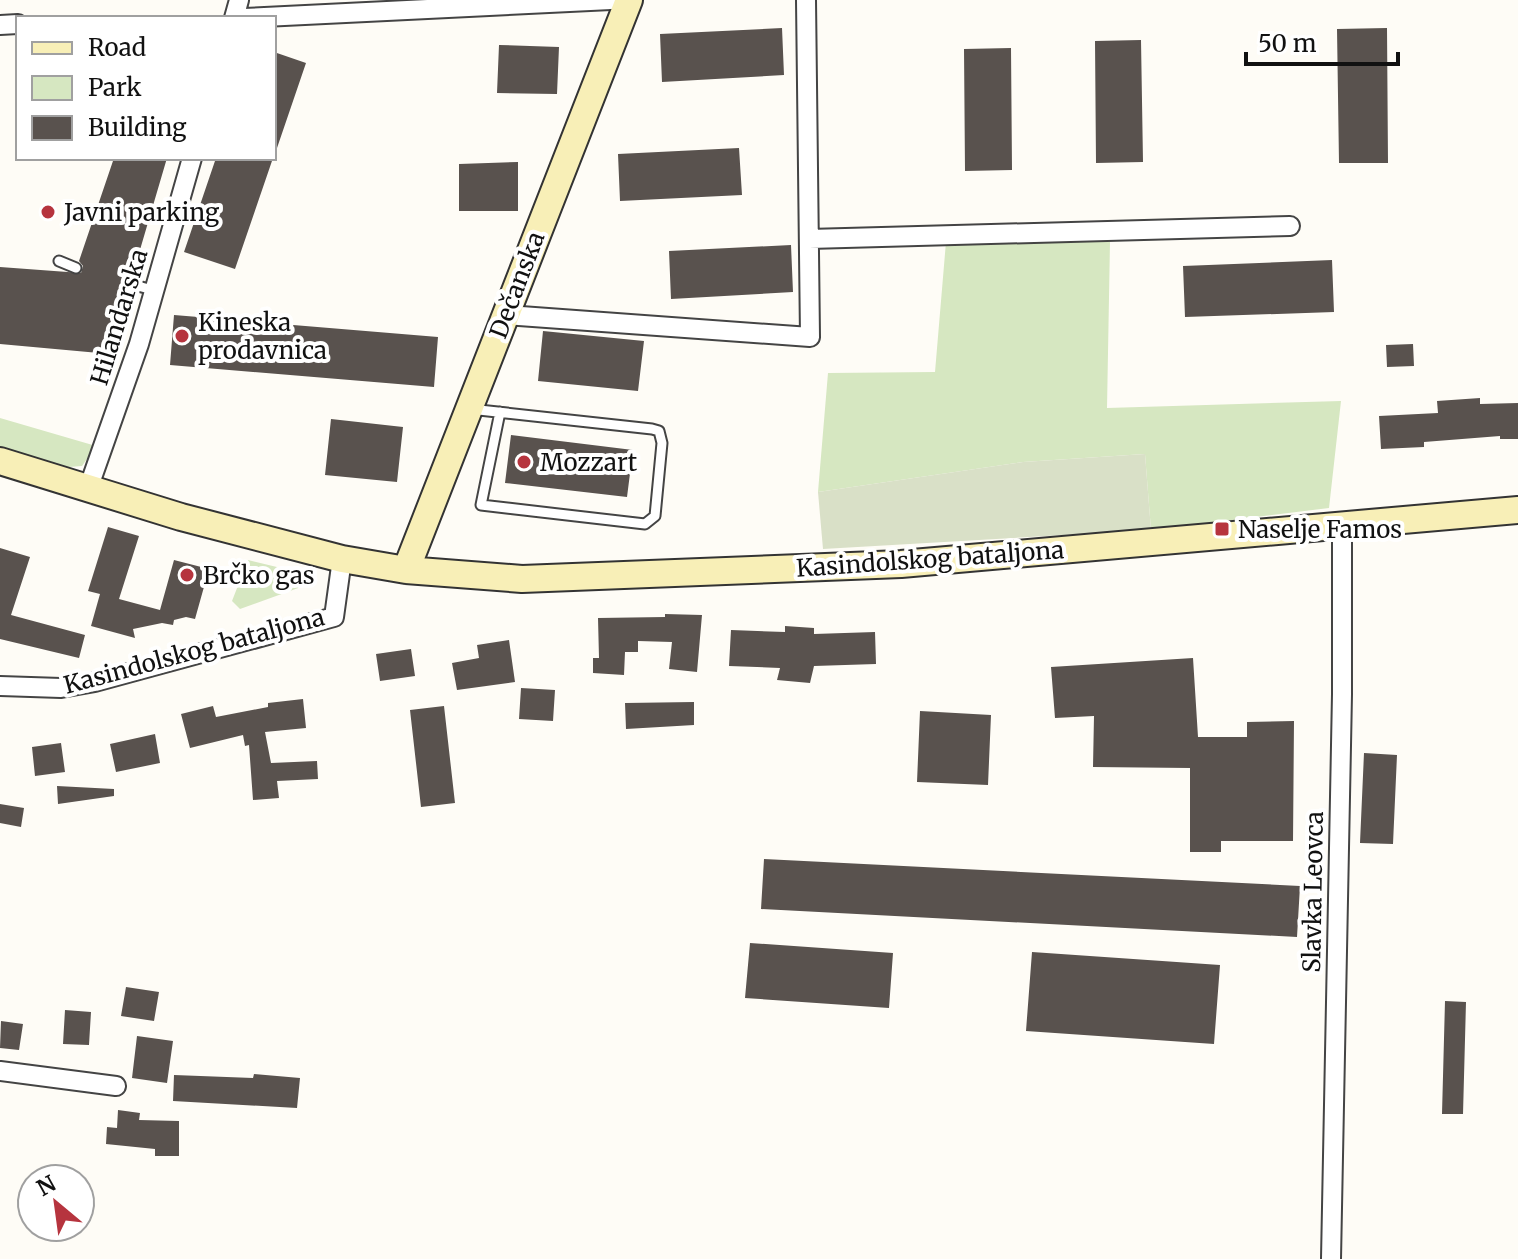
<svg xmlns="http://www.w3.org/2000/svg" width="1518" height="1259" font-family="Merriweather,serif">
<rect width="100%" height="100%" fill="#fefcf6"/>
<path fill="#d6e7c1" d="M947 230 1110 242 1107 408 1341 401 1329 508 1151 530 1145 454 1023 462 818 492 828 373 935 372Z
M0 418 96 446 82 466 56 468 0 451Z
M248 560 306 574 301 587 240 609 232 601Z"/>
<path fill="#d9e0c7" d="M1145 454 1151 530 823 549 818 492 1023 462Z"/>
<path fill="#59524e" d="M782 28 784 75 662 82 660 34Z
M1387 28 1388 163H1339L1337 29Z
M1141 40 1143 162 1096 163 1095 41Z
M499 45 559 47 557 94 497 93Z
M1011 48 1012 170 965 171 964 49Z
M274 52 306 63 277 148H274Z
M739 148 742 195 620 201 618 154Z
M114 158H167L132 277 123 281 128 291 110 354 0 344V267L81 273 83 266 79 261Z
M216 158H273L235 269 184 252Z
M518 162V211H459V164Z
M791 245 793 292 671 299 669 251Z
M1332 260 1334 312 1185 317 1183 266Z
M174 315 438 337 434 387 170 365Z
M543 331 644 341 638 391 538 381Z
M1413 344 1414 366 1387 367 1386 345Z
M1480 398V404L1518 403V439H1500V436L1424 442V447L1381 449 1379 416 1438 413 1437 401Z
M331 419 403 427 397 482 325 475Z
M511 435 633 450 627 497 505 483Z
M108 527 139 536 119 599 160 610 174 560 209 569 195 619 186 617 174 620 173 625 162 623 133 629 135 638 91 626 100 594 88 591Z
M0 548 30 557 11 615 85 635 79 658 0 639Z
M665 614 702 615 697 672 669 669 672 642 638 641V652H625L624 675 593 673V658H599L598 618 665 617Z
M785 626 814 628V634L875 632 876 664 814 666 810 683 777 680 780 668 729 666 731 630 785 632Z
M509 640 515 682 457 690 452 663 479 658 477 645Z
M411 649 415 676 380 681 376 654Z
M1193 658 1198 737H1247V722L1294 721 1293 841H1221V852H1190V768L1093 767 1094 716 1055 718 1051 667Z
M521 688 555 690 553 721 519 719Z
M303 699 306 728 265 732 271 763 317 761 318 779 277 781 279 798 253 800 249 745 245 746 243 735 190 748 181 714 213 706 216 717 268 707V703Z
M694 702V725L626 729 625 703Z
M444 706 455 803 421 807 410 710Z
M920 711 991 715 988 785 917 782Z
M155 734 160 763 116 772 110 744Z
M61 743 65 772 35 776 32 747Z
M1364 753 1397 755 1393 844 1360 843Z
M57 786 114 789V796L58 804Z
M0 804 24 808 21 827 0 823Z
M764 859 1300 886 1297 937 761 909Z
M750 943 893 953 889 1008 745 998Z
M1032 952 1220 965 1214 1044 1026 1031Z
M126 987 159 992 154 1021 121 1016Z
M1445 1001 1466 1002 1463 1114H1442Z
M65 1010 91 1012 89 1045 63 1044Z
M1 1021 23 1024 19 1050 0 1048Z
M137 1036 173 1041 167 1083 132 1078Z
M254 1074 300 1078 297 1108 173 1101 174 1075 253 1078Z
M118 1110 140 1113 139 1120 179 1121V1156H155V1149L106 1144 107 1127 117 1128Z"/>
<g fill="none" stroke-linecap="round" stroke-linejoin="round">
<g stroke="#444" stroke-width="13">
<path id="lane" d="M59 261 76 268
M130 284 153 290
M470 409 652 429 659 431 662 443 655 516 645 524 481 505 500 412"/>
</g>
<g stroke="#444" stroke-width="22">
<path id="street" d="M234 18 239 0
M244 18 611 0
M0 25 18 24
M809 239 1290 226
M506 315 810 337 806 0
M88 489 139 344 192 158
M0 686 61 688 95 682 334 617 342 559
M0 1071 116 1086
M1331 1259 1342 694V527"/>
</g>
<g stroke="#333" stroke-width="30">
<path id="secondary" d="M0 461 181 517 342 559 406 570 522 579 901 564 1518 510
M406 570 629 0"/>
</g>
<use href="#lane" stroke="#fff" stroke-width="9"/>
<use href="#street" stroke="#fff" stroke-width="18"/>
<use href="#secondary" stroke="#f8efb7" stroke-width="26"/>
</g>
<g fill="#b6343e" stroke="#fff" stroke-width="3">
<circle cx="48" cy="212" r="8"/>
<circle cx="182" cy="336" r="8"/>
<circle cx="524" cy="462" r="8"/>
<rect x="1214" y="521" width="16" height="16" rx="4"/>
<circle cx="187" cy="575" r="8"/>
</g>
<g text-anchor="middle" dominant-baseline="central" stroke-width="8" stroke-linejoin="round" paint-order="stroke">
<g font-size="24" fill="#111" stroke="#fff" text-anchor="start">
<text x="64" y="212">Javni parking</text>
<text x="198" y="322">Kineska<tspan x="198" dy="28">prodavnica</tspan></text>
<text x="540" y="462">Mozzart</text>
<text x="1238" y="529">Naselje Famos</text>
<text x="203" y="575">Brčko gas</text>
</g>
<g font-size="24" fill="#111" stroke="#fff">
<text transform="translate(517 285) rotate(-69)">Dečanska</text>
<text transform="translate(119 317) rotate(-73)">Hilandarska</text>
<text transform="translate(930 559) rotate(-4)">Kasindolskog bataljona</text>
<text transform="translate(194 651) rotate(-15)">Kasindolskog bataljona</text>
<text transform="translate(1313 892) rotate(-89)">Slavka Leovca</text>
</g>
</g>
<rect x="16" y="16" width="260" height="144" fill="#ffffff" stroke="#a0a0a0" stroke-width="2"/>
<rect x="32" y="42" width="40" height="12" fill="#f8efb7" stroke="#a0a0a0" stroke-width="2"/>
<text x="88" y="56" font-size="24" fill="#111111">Road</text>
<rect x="32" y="76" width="40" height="24" fill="#d6e7c1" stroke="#a0a0a0" stroke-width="2"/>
<text x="88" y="96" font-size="24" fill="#111111">Park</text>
<rect x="32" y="116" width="40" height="24" fill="#59524e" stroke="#a0a0a0" stroke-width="2"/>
<text x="88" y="136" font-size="24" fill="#111111">Building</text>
<g transform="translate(56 1203) rotate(331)"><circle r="38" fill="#ffffff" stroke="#a0a0a0" stroke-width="2"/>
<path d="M0-6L14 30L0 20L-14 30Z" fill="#b6343e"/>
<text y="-12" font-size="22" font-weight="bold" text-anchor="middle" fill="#111111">N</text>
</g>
<path d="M1246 52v12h152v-12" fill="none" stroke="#111111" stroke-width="4"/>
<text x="1258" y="52" font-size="24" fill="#111111" stroke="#ffffff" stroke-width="6" paint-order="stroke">50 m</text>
</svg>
